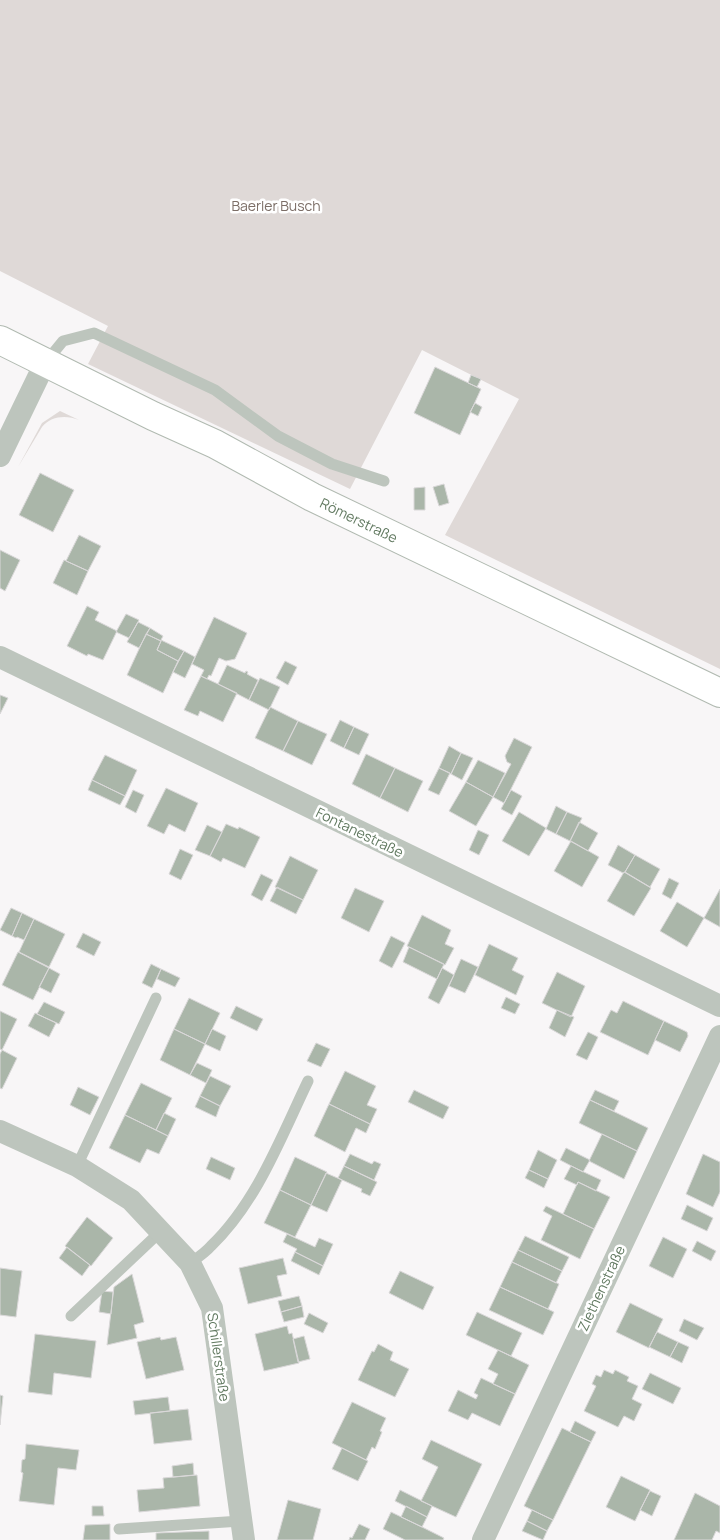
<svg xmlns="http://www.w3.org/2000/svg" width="720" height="1540" font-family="Manrope,sans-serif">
<rect width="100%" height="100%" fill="#f8f6f7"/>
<path fill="#dfd9d7" d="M0 0H720V669L445 535 519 399 422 350 350 489 88 364 108 326 0 271Z
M60 411 79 420C66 415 51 416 42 427L18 467 42 423Z"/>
<path fill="#aab6a9" stroke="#dad8d9" d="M435 367 481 389 460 435 414 413Z
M471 375 481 379 477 387 468 383Z
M475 403 482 407 478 416 470 412Z
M40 473 74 490 53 532 19 515Z
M444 484 449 503 439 506 433 487Z
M425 487V510H414V488Z
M79 535 101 546 88 571 66 561Z
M0 550 20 560 5 591 0 588Z
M64 560 88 571 77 595 53 583Z
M87 606 99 612 95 620 117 631 103 660 88 654 87 656 67 646Z
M126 614 139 620 129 638 116 632Z
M214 617 247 633 235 659 226 661 219 658 211 676 209 675 207 679 201 676 204 670 192 664Z
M138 622 150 628 139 648 127 642Z
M150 628 163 636 161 640 184 651 178 661 157 650 161 641 146 634Z
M146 634 161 641 157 650 178 661 163 693 127 675Z
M184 651 195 657 185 678 173 672Z
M285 661 297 667 288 685 276 678Z
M227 665 245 673 246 671 248 672 247 674 258 680 249 700 218 684Z
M201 676 237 693 223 722 200 711 198 716 184 710Z
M260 678 280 687 269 710 249 700Z
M0 695 8 698 0 714Z
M270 707 298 721 283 751 255 738Z
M340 720 354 727 344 748 330 741Z
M298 721 327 734 312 765 283 751Z
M354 727 369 734 359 755 344 748Z
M514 738 532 747 504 803 493 797 511 764 507 762 505 756Z
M449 746 461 753 451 774 439 768Z
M461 753 473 758 462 780 451 774Z
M366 754 395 768 380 798 352 784Z
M105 755 137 770 125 796 92 780Z
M478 760 505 773 493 797 466 782Z
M395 768 423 781 408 812 380 798Z
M439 768 450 773 439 795 428 790Z
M92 780 125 796 120 805 88 790Z
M466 782 493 797 476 826 449 811Z
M166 788 198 803 185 832 169 824 164 834 147 826Z
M133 790 144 795 136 813 125 807Z
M511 790 522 796 512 815 501 809Z
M556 806 567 812 556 834 546 829Z
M519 812 546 828 529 856 502 841Z
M567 812 582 818 570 841 556 834Z
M579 822 598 833 588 851 570 841Z
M226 824 238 829 239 827 260 837 245 868 223 858 221 862 210 856Z
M207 825 222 832 210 856 195 850Z
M478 830 489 835 479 855 469 850Z
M571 841 599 857 582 887 554 871Z
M618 845 635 855 625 872 623 873 608 865Z
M180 849 193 855 181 880 169 874Z
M635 855 660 869 650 887 625 872Z
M290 856 318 870 303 900 275 887Z
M624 872 651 888 634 916 607 901Z
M261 874 273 880 262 901 251 895Z
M669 878 679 883 671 899 662 894Z
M277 887 303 900 296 914 270 901Z
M355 888 384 901 369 932 341 918Z
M720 889V927L704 918Z
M677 902 704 918 687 947 660 931Z
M11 908 22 913 12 936 0 930Z
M22 913 34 919 24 940 17 937 16 938 12 936Z
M422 915 451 930 445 944 454 948 445 965 407 946Z
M34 919 65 934 49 967 19 952Z
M83 933 101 942 94 956 76 947Z
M391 936 405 943 392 968 379 961Z
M489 944 518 958 512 970 524 976 516 995 475 975Z
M409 947 444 964 437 979 403 962Z
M18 952 49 968 33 1000 2 985Z
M461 959 478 967 465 993 449 986Z
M151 964 161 969 152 988 142 983Z
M49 968 60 974 51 993 39 987Z
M442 968 454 975 439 1004 428 998Z
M161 969 180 978 175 987 157 979Z
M557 972 585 986 571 1017 542 1003Z
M506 997 520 1004 515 1014 501 1008Z
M189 998 220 1013 205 1044 174 1029Z
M623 1001 664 1021 648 1055 600 1032 611 1010 617 1013Z
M44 1002 65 1012 59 1024 37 1014Z
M236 1006 263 1019 257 1031 230 1018Z
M557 1010 574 1017 565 1037 549 1028Z
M0 1011 17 1019 2 1050 0 1049Z
M35 1013 56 1023 49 1037 28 1026Z
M664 1021 687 1032 688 1036 680 1052 655 1040Z
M174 1029 205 1044 190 1075 160 1060Z
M212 1029 226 1036 220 1051 205 1044Z
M588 1032 598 1037 587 1060 576 1055Z
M316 1043 330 1049 321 1067 307 1061Z
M2 1050 17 1058 2 1089 0 1088V1054Z
M197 1063 212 1070 206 1083 190 1075Z
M345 1071 376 1086 367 1105 377 1109 370 1124 329 1104Z
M210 1076 231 1086 220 1106 200 1096Z
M141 1083 172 1098 156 1130 125 1115Z
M78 1087 99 1097 90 1115 70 1105Z
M414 1090 449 1107 443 1119 408 1102Z
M595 1090 619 1101 614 1111 590 1100Z
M200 1096 220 1106 216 1117 195 1107Z
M590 1100 648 1128 637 1151 579 1123Z
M329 1104 370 1124 366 1133 356 1128 345 1152 314 1136Z
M164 1113 176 1119 168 1136 156 1130Z
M125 1115 168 1136 159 1154 147 1149 140 1163 109 1148Z
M602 1134 637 1151 624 1179 589 1161Z
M566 1148 590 1160 583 1172 560 1160Z
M538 1150 557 1160 548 1179 529 1170Z
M350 1154 372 1164 374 1161 381 1164 374 1180 344 1166Z
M703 1154 720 1162V1192L713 1207 686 1194Z
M211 1157 235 1168 230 1180 206 1169Z
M295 1157 327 1172 311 1205 280 1190Z
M344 1166 377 1182 370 1196 361 1192 362 1189 338 1178Z
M571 1166 601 1180 596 1191 578 1182 577 1185 564 1179Z
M529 1170 548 1179 544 1188 525 1178Z
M326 1173 342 1180 327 1212 311 1205Z
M578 1182 610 1197 594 1229 563 1214Z
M280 1190 311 1205 295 1237 264 1223Z
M687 1205 713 1218 707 1231 681 1219Z
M546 1206 594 1229 580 1259 541 1240 552 1216 543 1211Z
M87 1217 113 1238 91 1266 65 1246Z
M287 1234 315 1247 319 1238 333 1244 323 1266 295 1252 297 1249 283 1242Z
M525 1236 569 1257 562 1271 518 1250Z
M663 1237 687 1249 673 1278 649 1266Z
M697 1241 716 1251 711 1261 692 1251Z
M67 1247 90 1265 82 1276 59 1258Z
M518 1250 562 1271 556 1283 512 1262Z
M295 1252 323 1266 319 1275 291 1261Z
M283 1258 287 1274 277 1276 282 1296 248 1304 239 1268Z
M512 1262 559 1284 548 1309 500 1287Z
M0 1268 22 1271 16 1317 0 1315Z
M400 1271 434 1287 423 1310 389 1293Z
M132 1274 144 1322 134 1325 137 1338 107 1345 114 1287Z
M500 1287 554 1312 543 1335 489 1310Z
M102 1291 113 1292 111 1314 99 1312Z
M299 1296 302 1306 281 1312 278 1301Z
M630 1303 663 1319 649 1348 616 1332Z
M302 1306 304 1317 284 1322 281 1312Z
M477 1312 522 1333 511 1356 466 1335Z
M309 1313 328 1323 323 1333 304 1324Z
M684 1319 704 1328 697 1340 679 1331Z
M287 1326 289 1334 292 1333 299 1363 264 1371 255 1334Z
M657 1332 678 1342 670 1357 649 1347Z
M35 1334 96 1341 91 1378 54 1373 52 1395 28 1392Z
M304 1336 310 1359 298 1362 293 1339Z
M160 1337 161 1340 176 1337 184 1370 146 1379 137 1342Z
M678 1342 689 1347 682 1363 670 1357Z
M378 1344 393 1352 390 1360 409 1369 395 1397 358 1380 372 1351 374 1352Z
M498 1350 529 1365 515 1394 493 1384 498 1374 488 1369Z
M604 1370 613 1374 615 1370 629 1377 627 1381 638 1386 632 1399 642 1404 634 1421 624 1416 618 1427 584 1411 596 1386 592 1384 596 1375 601 1377Z
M650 1373 681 1388 673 1404 642 1389Z
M481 1378 515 1394 500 1426 472 1413 468 1420 448 1411 458 1390 476 1399 478 1395 474 1393Z
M0 1395 3 1396 0 1425Z
M168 1397 170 1411 135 1415 133 1401Z
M352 1402 386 1418 380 1431 382 1432 375 1449 372 1447 366 1460 332 1443Z
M188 1409 192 1440 154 1444 150 1413Z
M575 1421 596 1432 591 1442 570 1432Z
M562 1428 591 1442 553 1520 524 1506Z
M431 1440 482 1464 456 1517 421 1501 438 1467 422 1459Z
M26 1444 79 1450 76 1470 58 1468 54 1505 19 1501 23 1473 21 1472 22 1460 25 1459Z
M342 1448 368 1461 358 1481 332 1469Z
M193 1463 194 1475 173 1477 172 1466Z
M197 1475 200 1506 139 1512 137 1490 164 1488 163 1478Z
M621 1476 650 1490 635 1521 606 1507Z
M400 1490 432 1506 427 1517 395 1501Z
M650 1491 661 1496 652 1516 640 1510Z
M695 1493 720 1506V1533L716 1531 712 1540H674Z
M288 1500 321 1509 313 1540H277Z
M92 1506H103L104 1516H92Z
M406 1506 427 1517 422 1527 401 1517Z
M532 1510 553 1520 547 1531 527 1521Z
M391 1512 422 1527 444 1538 443 1540H405L383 1529Z
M527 1521 547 1531 543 1540 522 1531Z
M110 1524V1540H83L85 1525Z
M359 1524 370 1529 365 1540H349L350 1537 352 1538Z
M209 1531V1540H156V1533Z"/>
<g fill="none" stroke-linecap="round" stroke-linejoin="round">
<g stroke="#b1bab1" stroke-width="30">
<path id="primary" d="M0 340 153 416 215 444 312 497 720 693"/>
</g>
<path stroke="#bdc5bd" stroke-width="11" d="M45 363 63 341 94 333 215 390 278 436 332 464 384 481
M77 1166 156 998
M190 1263C197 1258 205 1253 211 1246 257 1202 281 1137 308 1081
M71 1316 160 1232
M119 1529 241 1521"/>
<path stroke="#bdc5bd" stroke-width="22" d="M0 456 45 363
M0 657 720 1006
M0 1131 77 1166 131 1200 190 1263 212 1308 244 1540
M483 1540 720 1036"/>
<use href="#primary" stroke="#fff" stroke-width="28"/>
</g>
<g text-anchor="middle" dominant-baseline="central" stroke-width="5" stroke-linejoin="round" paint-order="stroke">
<g font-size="14" fill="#7c6e67" stroke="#fff">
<text x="276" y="205">Baerler Busch</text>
</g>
<g font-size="14" fill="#617960" stroke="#fff">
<text transform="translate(359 520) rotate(26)">Römerstraße</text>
<text transform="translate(360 832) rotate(26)">Fontanestraße</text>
<text transform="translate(601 1288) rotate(-65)">Ziethenstraße</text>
<text transform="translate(219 1357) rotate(82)">Schillerstraße</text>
</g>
</g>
</svg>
